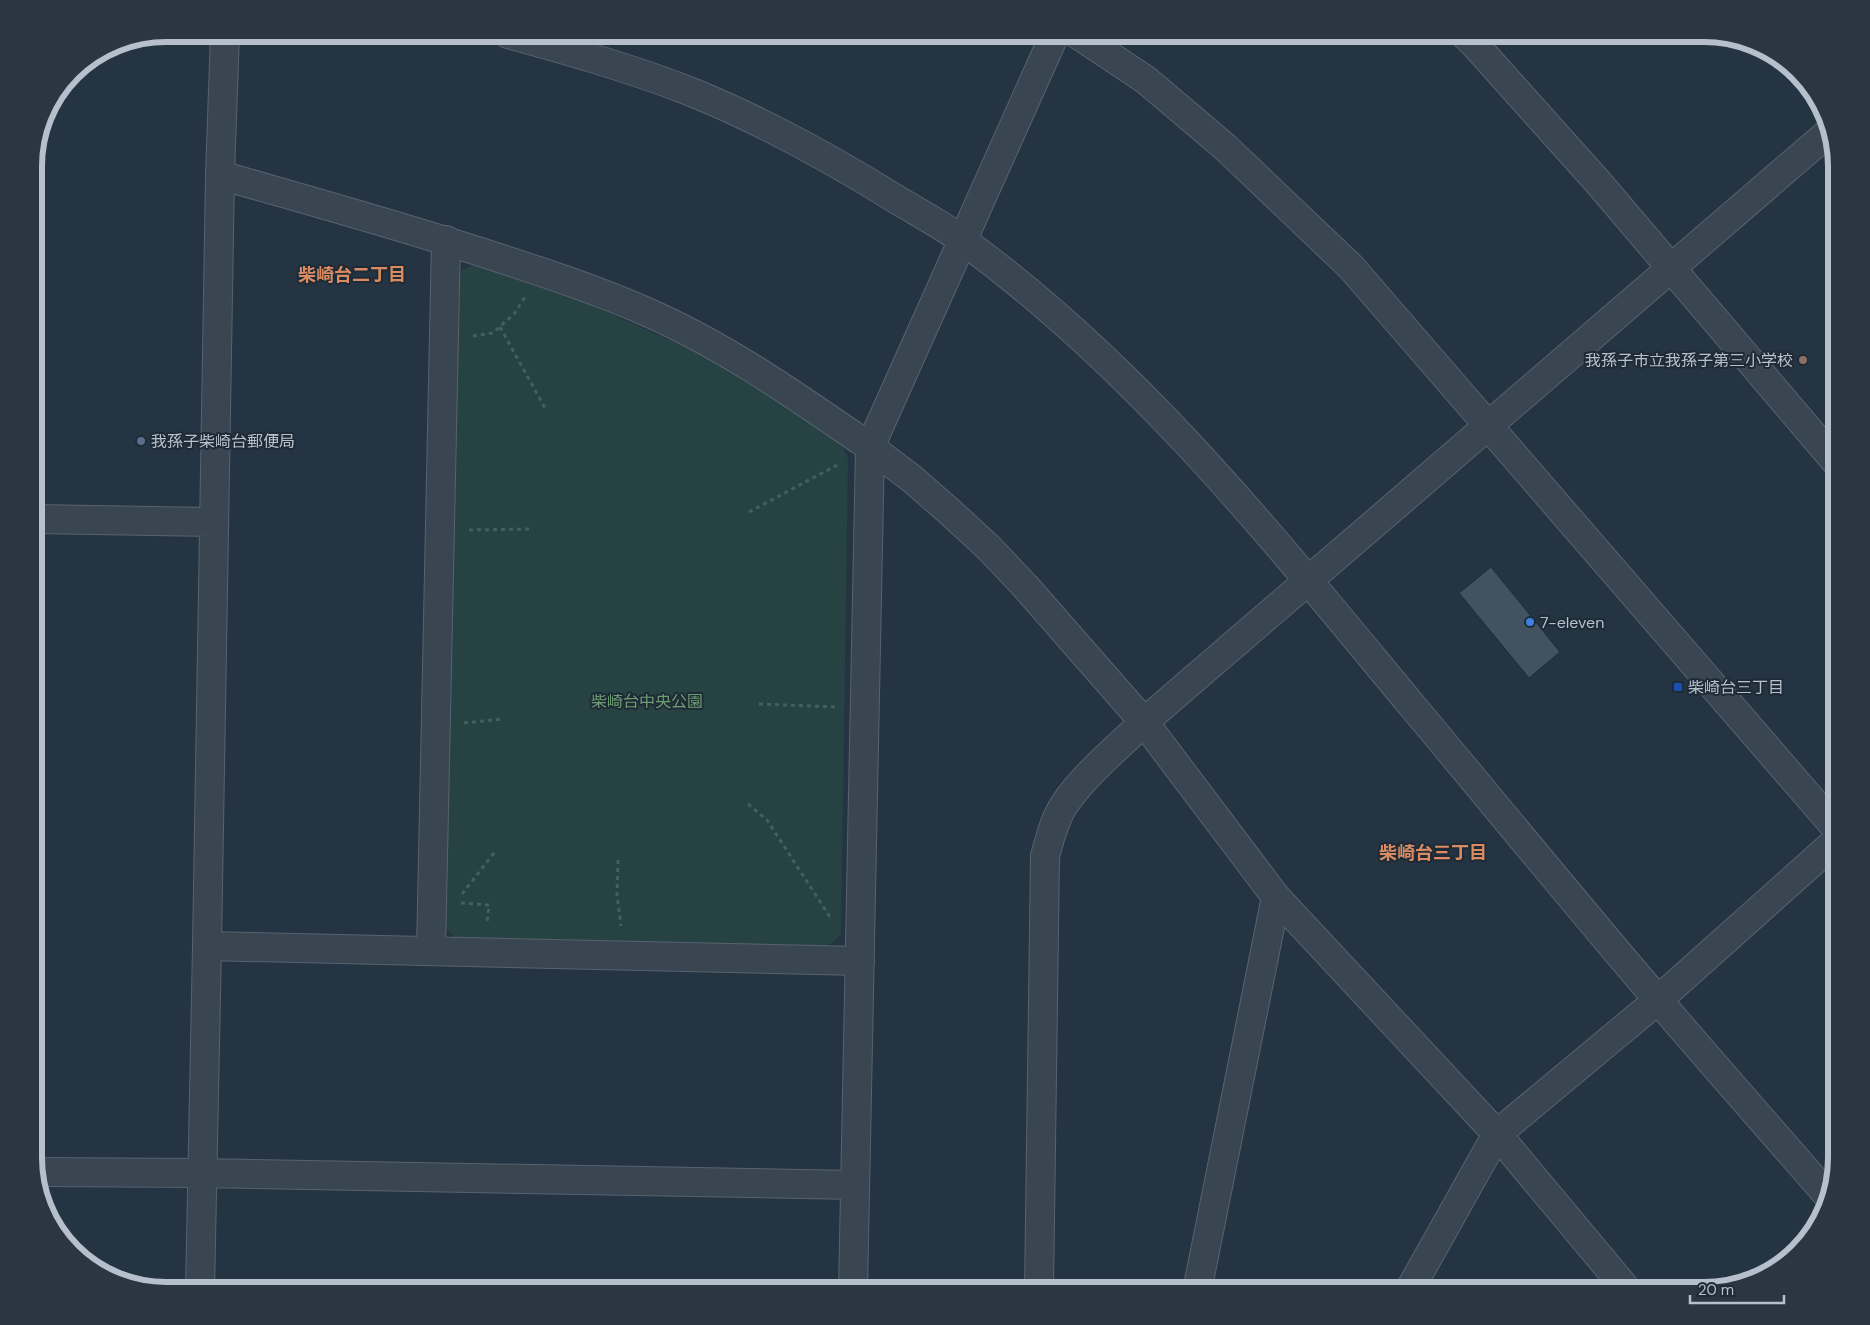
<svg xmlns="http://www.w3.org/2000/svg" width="1870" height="1325" font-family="'DM Sans','Noto Sans JP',sans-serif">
<rect width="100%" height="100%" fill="#253442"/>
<path fill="#274243" d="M473 264 586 303 699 353 805 417 841 444 848 458 841 935 828 946 455 938 445 927 460 272Z"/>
<path fill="#415361" stroke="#202d39" d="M1491 567 1560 652 1529 678 1459 593Z"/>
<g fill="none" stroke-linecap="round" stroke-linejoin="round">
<g stroke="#57636f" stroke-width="30">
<path id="minor" d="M508 34C569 51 630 68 689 91 761 120 830 158 896 199 919 213 944 226 965 242 1139 369 1273 538 1409 702 1492 801 1574 902 1658 1000 1715 1067 1773 1132 1830 1198
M1077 34 1146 80 1225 147 1351 267 1836 828
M1464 34 1477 47 1597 181 1836 462
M220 175C314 202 409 228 502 259 552 275 600 291 647 312 727 347 799 398 870 447L1055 34
M34 519 213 522
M207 946 860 961
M431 951 446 240
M35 1172 202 1173 855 1185
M200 1291 207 946 220 175 225 34
M853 1291 870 447 911 478 950 512 988 547 1025 586 1144 722 1276 897 1497 1134 1658 1000 1836 841
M1039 1291 1045 856C1050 839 1054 820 1064 805 1082 777 1119 746 1144 722L1828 133
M1197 1291 1276 897
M1409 1291 1497 1134 1628 1291"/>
</g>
<path stroke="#455f5f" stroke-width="3" stroke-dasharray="4 4" stroke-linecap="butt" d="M500 327 545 408
M473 336 493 333 514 314 525 297
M749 512 841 463
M469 530 529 529
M759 704 837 707
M464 723 502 719
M748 804 767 820 830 917
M618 860 617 895 621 926
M462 894 494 853
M461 903 489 905 487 923"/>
<use href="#minor" stroke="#394652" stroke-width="28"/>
</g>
<circle fill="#8d6e63" stroke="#1e2b37" stroke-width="2" cx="1803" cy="360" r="5"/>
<circle fill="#5c6f8a" stroke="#1e2b37" stroke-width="2" cx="141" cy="441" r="5"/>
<circle fill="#3f7fe0" stroke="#1e2b37" stroke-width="2" cx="1530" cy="622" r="5"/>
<rect fill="#1a4fb4" stroke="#1e2b37" stroke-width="2" x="1673" y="682" width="10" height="10" rx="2.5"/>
<g text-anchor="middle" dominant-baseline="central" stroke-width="4" stroke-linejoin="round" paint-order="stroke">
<g font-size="16" fill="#b6c0cc" stroke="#1e2b37" text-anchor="start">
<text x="1793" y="360" text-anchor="end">我孫子市立我孫子第三小学校</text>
<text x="151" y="441">我孫子柴崎台郵便局</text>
<text x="1540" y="622">7-eleven</text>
<text x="1688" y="687">柴崎台三丁目</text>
</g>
<g font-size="16" fill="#6c9e73" stroke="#1e2b37">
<text x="647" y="701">柴崎台中央公園</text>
</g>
<g font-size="18" font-weight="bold" fill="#da8b62" stroke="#1e2b37">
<text x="352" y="275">柴崎台二丁目</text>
<text x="1433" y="853">柴崎台三丁目</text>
</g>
</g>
<path d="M0 0H1870V1325H0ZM166 42H1704A124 124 0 0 1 1828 166V1158A124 124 0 0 1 1704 1282H166A124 124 0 0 1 42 1158V166A124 124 0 0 1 166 42Z" fill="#2a3743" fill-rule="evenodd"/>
<path fill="none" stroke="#b6c0cc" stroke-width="6" d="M166 42H1704A124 124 0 0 1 1828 166V1158A124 124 0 0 1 1704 1282H166A124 124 0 0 1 42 1158V166A124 124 0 0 1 166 42Z"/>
<path d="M1690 1295v8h94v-8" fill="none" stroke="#b6c0cc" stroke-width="2.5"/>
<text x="1698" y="1295" font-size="15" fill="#b6c0cc" stroke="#1e2b37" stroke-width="4" paint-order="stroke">20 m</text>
</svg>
